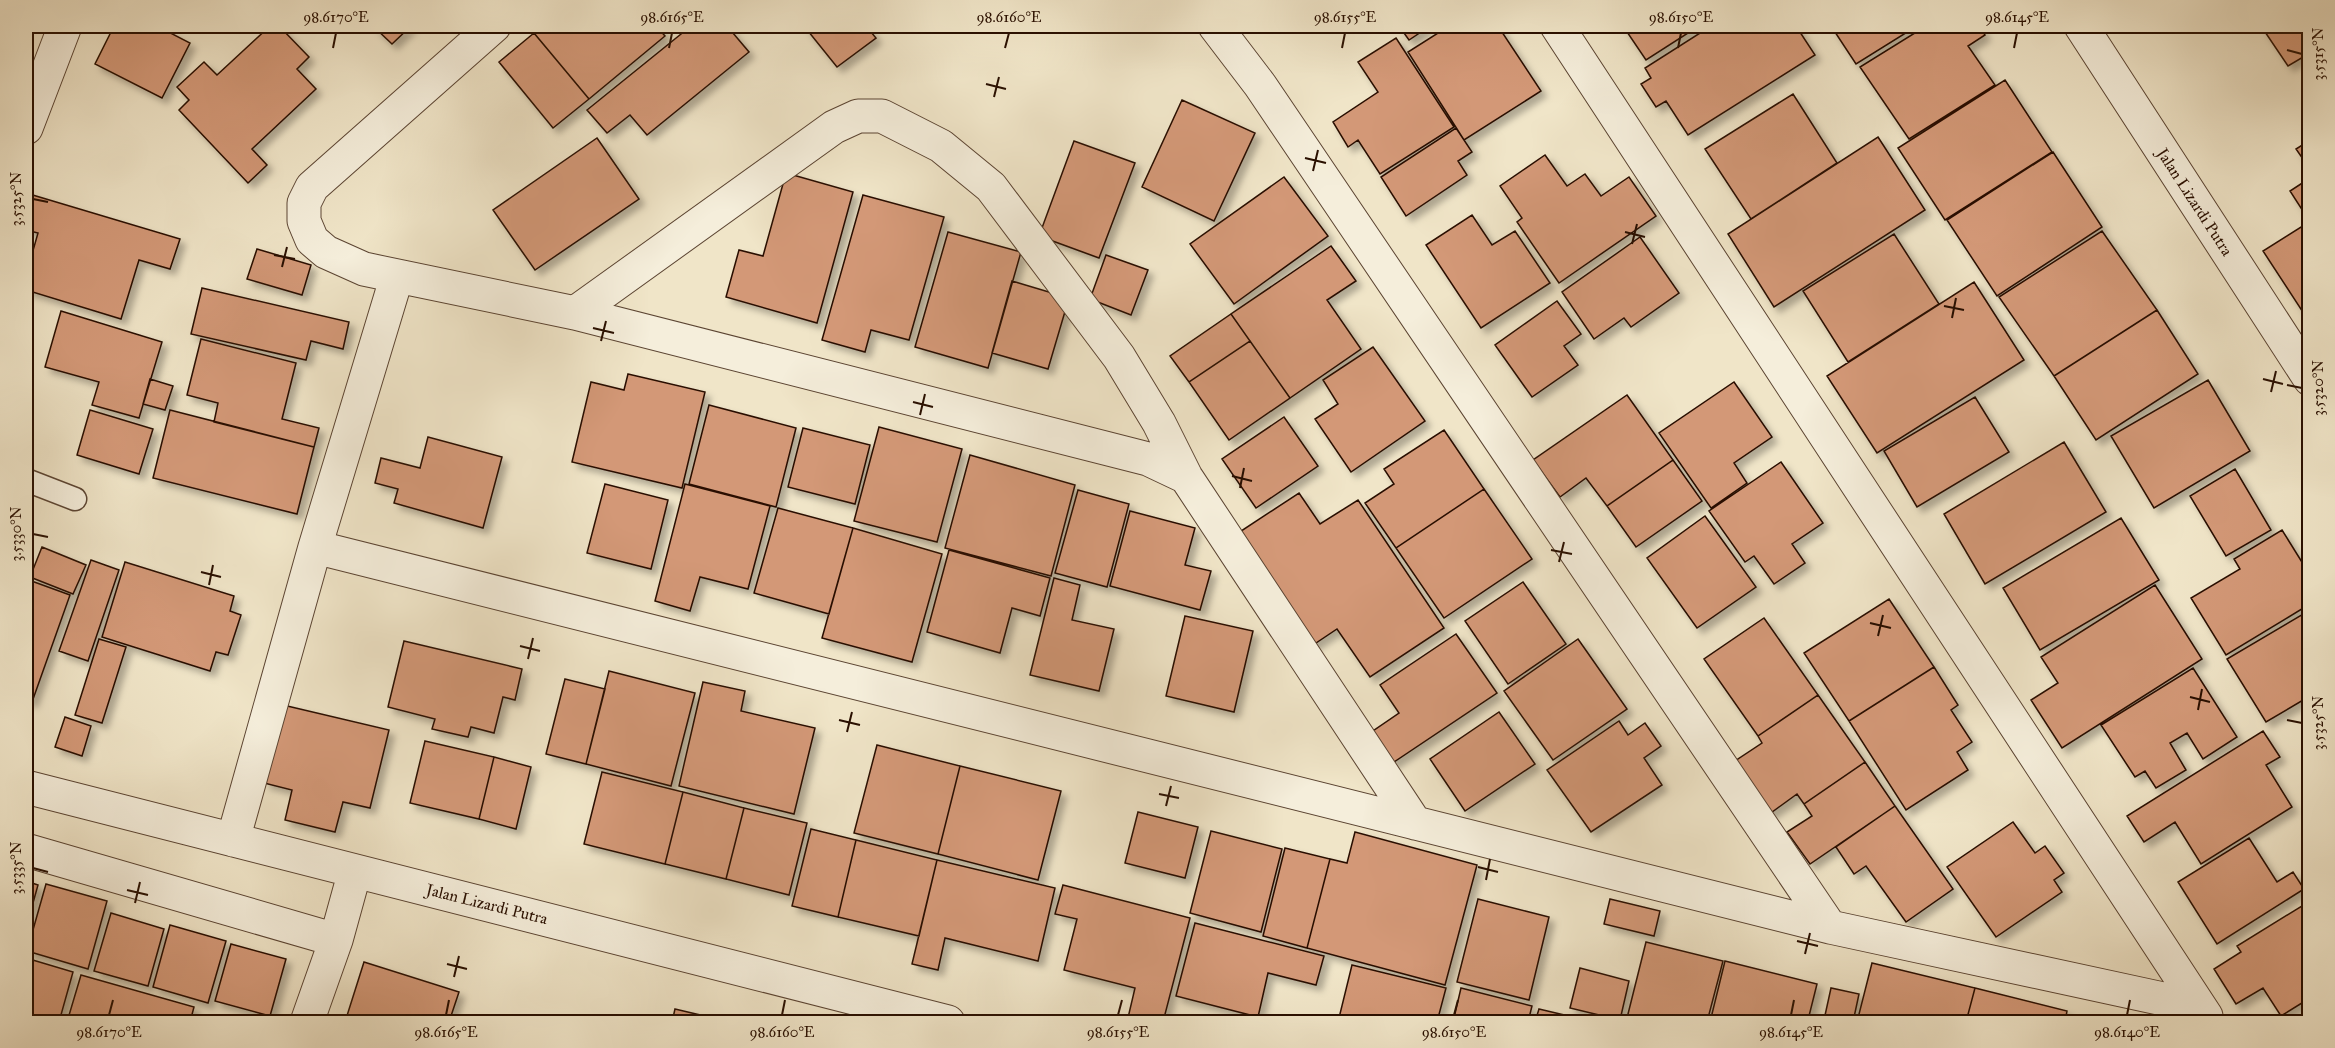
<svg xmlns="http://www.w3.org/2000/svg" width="2335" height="1048" font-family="'IM FELL Great Primer',serif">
<defs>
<filter id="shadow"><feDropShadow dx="5.5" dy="5.5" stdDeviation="3" flood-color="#0004"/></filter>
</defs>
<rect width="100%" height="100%" fill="#f0e5c8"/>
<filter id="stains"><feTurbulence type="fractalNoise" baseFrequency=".00333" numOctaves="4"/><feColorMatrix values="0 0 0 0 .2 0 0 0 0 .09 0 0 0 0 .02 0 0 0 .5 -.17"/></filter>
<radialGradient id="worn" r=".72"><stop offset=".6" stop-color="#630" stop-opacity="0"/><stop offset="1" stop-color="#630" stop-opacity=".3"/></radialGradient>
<path fill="#d39877" stroke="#290f00" stroke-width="1.5" filter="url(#shadow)" d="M114 26H157L190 43 162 98 95 64Z
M270 26H279L309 57 297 69 316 89 252 149 267 165 248 183 179 110 189 100 177 87 204 62 217 75Z
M373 26H411L392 44Z
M543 26H656L665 36 589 99 534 33Z
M691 26H727L749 52 647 135 630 115 607 133 587 110Z
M804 26H866L876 38 837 67Z
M1399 26H1430L1409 40Z
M1449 26H1498L1541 91 1464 140 1408 52Z
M1623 26H1699L1646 60Z
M1711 26H1796L1815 55 1688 135 1666 101 1656 107 1641 84 1651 78 1645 68Z
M1831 26H1917L1856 64Z
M1926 26H1979L1985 35 1968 46 1995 85 1909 139 1860 67Z
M2261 26H2300L2310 41V53L2288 66Z
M534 33 589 99 553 128 499 62Z
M1396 38 1454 127 1380 174 1358 140 1348 147 1333 122 1378 92 1358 62Z
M2005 80 2052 152 1945 220 1898 148Z
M1793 94 1837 163 1751 219 1705 149Z
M1182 100 1255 133 1214 221 1142 187Z
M1456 128 1472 152 1458 161 1467 175 1406 216 1381 177Z
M1878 137 1925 210 1774 307 1728 234Z
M597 138 639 199 535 270 493 210Z
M2310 140V169L2296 149Z
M1074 141 1135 163 1099 258 1039 236Z
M2053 152 2102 227 1997 296 1947 220Z
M1545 155 1567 186 1585 174 1601 196 1629 177 1656 216 1559 283 1517 222 1522 218 1500 186Z
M786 173 853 192 817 323 726 297 739 250 763 256Z
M1284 177 1328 236 1234 304 1190 244Z
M2310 178V222L2290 191Z
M26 193 180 239 170 269 139 260 121 319 26 290V275L38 233 26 230Z
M863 195 944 217 909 340 871 330 865 352 822 340Z
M1472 215 1492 245 1515 231 1550 283 1481 328 1426 245Z
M2309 222H2310V323L2263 251Z
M2102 231 2157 310 2054 376 1999 297Z
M948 232 1021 252 988 368 915 347Z
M1894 234 1939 304 1848 362 1803 291Z
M1640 237 1679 293 1631 327 1624 318 1594 339 1562 292Z
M1331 246 1356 281 1327 300 1361 349 1290 398 1231 314Z
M257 249 311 265 302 295 247 279Z
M1106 255 1148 270 1131 315 1090 299Z
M1012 281 1069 298 1048 369 992 353Z
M1974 282 2024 360 1877 453 1827 376Z
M202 288 349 322 343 349 311 341 306 360 191 334Z
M1557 301 1581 334 1564 346 1578 365 1532 397 1495 345Z
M2157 310 2198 374 2096 440 2054 376Z
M61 311 162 342 139 418 92 405 99 382 45 367Z
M1231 314 1250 341 1189 382 1170 356Z
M201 339 296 363 282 419 319 428 314 447 214 422 218 403 187 395Z
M1250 341 1290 398 1229 440 1189 382Z
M1373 347 1425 421 1351 472 1315 419 1338 404 1323 380Z
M628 374 705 392 682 488 572 462 591 382 624 390Z
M150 379 173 386 165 410 143 404Z
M2208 380 2250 451 2154 508 2111 436Z
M1734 382 1772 437 1734 463 1747 483 1711 508 1659 433Z
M1627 395 1673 460 1607 506 1586 478 1560 497 1533 460Z
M1975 397 2009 452 1917 507 1884 451Z
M709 405 796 428 776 507 689 484Z
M90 410 153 429 139 474 77 455Z
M170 410 314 447 297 514 153 478Z
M1284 417 1318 466 1256 508 1222 459Z
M879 427 962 449 937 542 854 521Z
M803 428 870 445 855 504 788 487Z
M1444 430 1484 489 1396 548 1365 503 1394 484 1384 469Z
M428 437 502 457 483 528 394 503 398 489 375 483 381 458 420 468Z
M2064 442 2106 512 1985 584 1944 514Z
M970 455 1075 485 1051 576 945 548Z
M1673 460 1702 501 1636 547 1607 506Z
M1781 462 1823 523 1792 544 1805 563 1774 584 1754 556 1745 562 1709 511Z
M2235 469 2271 530 2226 556 2190 496Z
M605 484 668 500 651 569 587 553Z
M685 484 770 506 748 589 700 577 690 611 655 601Z
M1484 489 1532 559 1444 618 1396 548Z
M1078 490 1129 504 1107 587 1055 573Z
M1299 493 1320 524 1358 500 1444 628 1370 677 1337 629 1307 649 1232 537Z
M778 508 853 528 829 614 754 593Z
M1130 511 1195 528 1185 565 1211 571 1200 610 1110 586Z
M1705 516 1756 587 1697 628 1647 558Z
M2121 518 2159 580 2040 650 2003 588Z
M853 528 942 554 912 662 822 638Z
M2282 530 2310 575V604L2226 655 2191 598 2240 569 2234 559Z
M42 547 86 565 73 594 30 577Z
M949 550 1050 578 1040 616 1012 608 1000 653 927 632Z
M91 560 119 570 88 661 59 651Z
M125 562 234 596 230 611 241 615 228 655 216 652 210 671 102 637Z
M1054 578 1080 585 1072 620 1114 629 1099 691 1030 675Z
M26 579 70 595 32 702 26 700Z
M1523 582 1566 644 1508 684 1465 621Z
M2155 585 2202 659 2062 748 2031 700 2058 683 2041 657Z
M1889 599 1934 667 1849 721 1804 653Z
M2310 610V696L2266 722 2227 659Z
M1185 616 1253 631 1234 712 1166 696Z
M1764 618 1818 695 1758 736 1704 659Z
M1456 634 1497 693 1391 764 1370 733 1399 713 1380 685Z
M99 639 126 647 102 723 75 715Z
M1578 639 1627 709 1553 760 1504 691Z
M404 641 522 669 515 700 503 697 494 733 471 727 468 737 432 729 435 719 388 707Z
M1934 667 1958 705 1951 710 1972 742 1957 752 1968 770 1906 810 1849 721Z
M2193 668 2237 737 2203 759 2187 733 2170 743 2186 770 2156 788 2145 771 2135 777 2101 725Z
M609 671 695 693 671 786 586 764Z
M565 679 605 689 586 764 546 754Z
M703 682 745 691 741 711 815 728 794 814 679 786Z
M1818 695 1865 762 1804 804 1797 794 1768 815 1732 763 1762 743 1758 736Z
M283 705 389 730 370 808 343 802 335 832 285 820 292 790 264 783Z
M1499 712 1535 764 1465 811 1430 759Z
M65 717 91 726 82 756 55 747Z
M1619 721 1628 735 1645 723 1661 746 1644 758 1662 785 1591 832 1547 770Z
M2263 731 2280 757 2266 765 2292 807 2201 864 2175 822 2144 842 2127 816Z
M425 741 494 757 479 819 410 803Z
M877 745 960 766 938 854 854 833Z
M494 757 531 767 516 829 479 819Z
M1865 762 1895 806 1810 864 1787 832 1812 816 1804 804Z
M960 766 1061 791 1038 880 938 854Z
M602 772 683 792 665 864 584 844Z
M683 792 744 808 726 879 665 864Z
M1895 806 1953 889 1906 922 1866 866 1854 874 1836 847Z
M744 808 807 823 789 895 726 879Z
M1138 812 1198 827 1185 878 1125 863Z
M2013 822 2035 853 2045 846 2064 873 2054 880 2062 892 1996 937 1947 867Z
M811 829 856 840 838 917 792 906Z
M1211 831 1282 849 1261 932 1190 913Z
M1355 832 1477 865 1445 985 1307 948 1330 859 1347 863Z
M2249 838 2277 882 2293 872 2304 889 2217 944 2178 882Z
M856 840 937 860 919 936 838 917Z
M1285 848 1330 859 1307 948 1263 936Z
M937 860 1055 888 1038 961 945 938 938 970 912 964Z
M26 881 38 885 26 928Z
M46 884 107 901 88 969 27 951Z
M1063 885 1190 918 1163 1022H1127L1135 988 1064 970 1077 919 1055 914Z
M1478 899 1549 917 1529 1000 1457 982Z
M1610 899 1660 911 1654 936 1604 924Z
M2310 901V998L2281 1016 2263 988 2236 1004 2214 969 2241 952 2237 946Z
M111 913 164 929 148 986 94 971Z
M1195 923 1324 956 1316 985 1268 973 1258 1017 1176 996Z
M170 925 226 941 208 1003 153 987Z
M1646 942 1723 961 1707 1022H1644L1627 1018Z
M231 944 286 959 270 1016 215 1001Z
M26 958 73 972 59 1022H26Z
M1725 961 1817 984 1809 1016 1824 1020 1831 988 1859 994 1853 1022H1710Z
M364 962 459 992 449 1022H345Z
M1872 963 1975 988 1966 1022H1857Z
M1352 965 1446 988 1437 1022H1338Z
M1580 968 1629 981 1620 1020 1570 1008Z
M81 975 194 1007 190 1022H67Z
M1461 988 1532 1006 1528 1022H1453Z
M1975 988 2067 1011 2065 1022H1966Z
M675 1009 730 1022H672Z
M1539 1009 1594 1022H1535Z
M2310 1011V1022H2292Z"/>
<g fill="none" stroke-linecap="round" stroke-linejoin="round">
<g stroke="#5b4432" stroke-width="25">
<path id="service" d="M26 480 75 499"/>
</g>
<g stroke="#5b4432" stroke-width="35">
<path id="minor" d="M494 26 312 187 304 203V221L312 240 326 252 364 269 575 313 1148 459 1186 477
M1215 26 1260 85 1830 927
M1557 26 2206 1016
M2081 26 2310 379
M26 128 65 26
M575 313 834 127 858 116H882L941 146 991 187 1119 357 1159 423 1186 477 1415 823
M315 547 397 276
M26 787 948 1022
M233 840 315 547 1830 927 2200 1007
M26 850 336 940
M307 1022 336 940 355 871"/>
</g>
<use href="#service" stroke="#f5eedb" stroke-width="22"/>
<use href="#minor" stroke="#f5eedb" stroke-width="33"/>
</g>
<path fill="none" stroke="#290f00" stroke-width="2" d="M333 48 336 33M669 48 672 33M1005 48 1009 33M1342 48 1345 33M1678 48 1681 33M2014 48 2017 33M2287 50 2302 54M986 84 1006 89M994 97 999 77M1305 158 1326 163M1313 171 1318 150M33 199 48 202M1625 232 1645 237M1632 244 1637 224M274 255 295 259M282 267 287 247M1944 306 1964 310M1952 318 1956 298M593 328 614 333M601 341 606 321M2263 379 2283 384M2287 385 2302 388M2271 392 2276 371M913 402 933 407M920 415 925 394M1232 476 1252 481M1240 488 1244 468M33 534 48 537M1551 550 1572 554M1559 562 1564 542M201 572 221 577M209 585 213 565M1870 623 1891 628M1878 636 1883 615M520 646 540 651M528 659 533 638M2190 697 2210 702M2198 710 2202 689M839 720 860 725M2287 720 2302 723M847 732 852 712M1159 794 1179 798M1166 806 1171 786M1478 867 1498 872M33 868 48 872M1486 880 1490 859M127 890 148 895M135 903 140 882M1797 941 1818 946M1805 954 1810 933M447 964 467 969M454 977 459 956M109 1015 113 1000M446 1015 449 1000M782 1015 785 1000M1118 1015 1122 1000M1454 1015 1458 1000M1791 1015 1794 1000M2127 1015 2130 1000"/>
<g text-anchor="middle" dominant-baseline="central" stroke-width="5" stroke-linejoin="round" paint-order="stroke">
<g font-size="16" fill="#290f00" stroke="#f5eedb">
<text transform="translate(2195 202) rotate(57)">Jalan Lizardi Putra</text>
<text transform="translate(487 904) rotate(14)">Jalan Lizardi Putra</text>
</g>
</g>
<rect width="2335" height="1048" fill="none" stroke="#f0e5c8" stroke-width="66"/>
<rect x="33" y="33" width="2269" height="982" fill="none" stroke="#290f00" stroke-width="2"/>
<g font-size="15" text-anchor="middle" fill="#290f00">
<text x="336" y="22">98.6170°E</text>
<text x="672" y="22">98.6165°E</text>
<text x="1009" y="22">98.6160°E</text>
<text x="1345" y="22">98.6155°E</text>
<text x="1681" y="22">98.6150°E</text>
<text x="2017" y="22">98.6145°E</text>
<text transform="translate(2318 54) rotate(-90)" y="5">3.5315°N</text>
<text transform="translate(16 199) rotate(-90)" y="5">3.5325°N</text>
<text transform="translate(2318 388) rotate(-90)" y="5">3.5320°N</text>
<text transform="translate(16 534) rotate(-90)" y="5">3.5330°N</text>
<text transform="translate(2318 723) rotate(-90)" y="5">3.5325°N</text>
<text transform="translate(16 868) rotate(-90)" y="5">3.5335°N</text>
<text x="109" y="1037">98.6170°E</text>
<text x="446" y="1037">98.6165°E</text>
<text x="782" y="1037">98.6160°E</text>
<text x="1118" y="1037">98.6155°E</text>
<text x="1454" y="1037">98.6150°E</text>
<text x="1791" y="1037">98.6145°E</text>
<text x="2127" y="1037">98.6140°E</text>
</g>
<rect width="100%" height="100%" filter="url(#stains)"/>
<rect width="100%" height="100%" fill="url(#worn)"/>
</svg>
